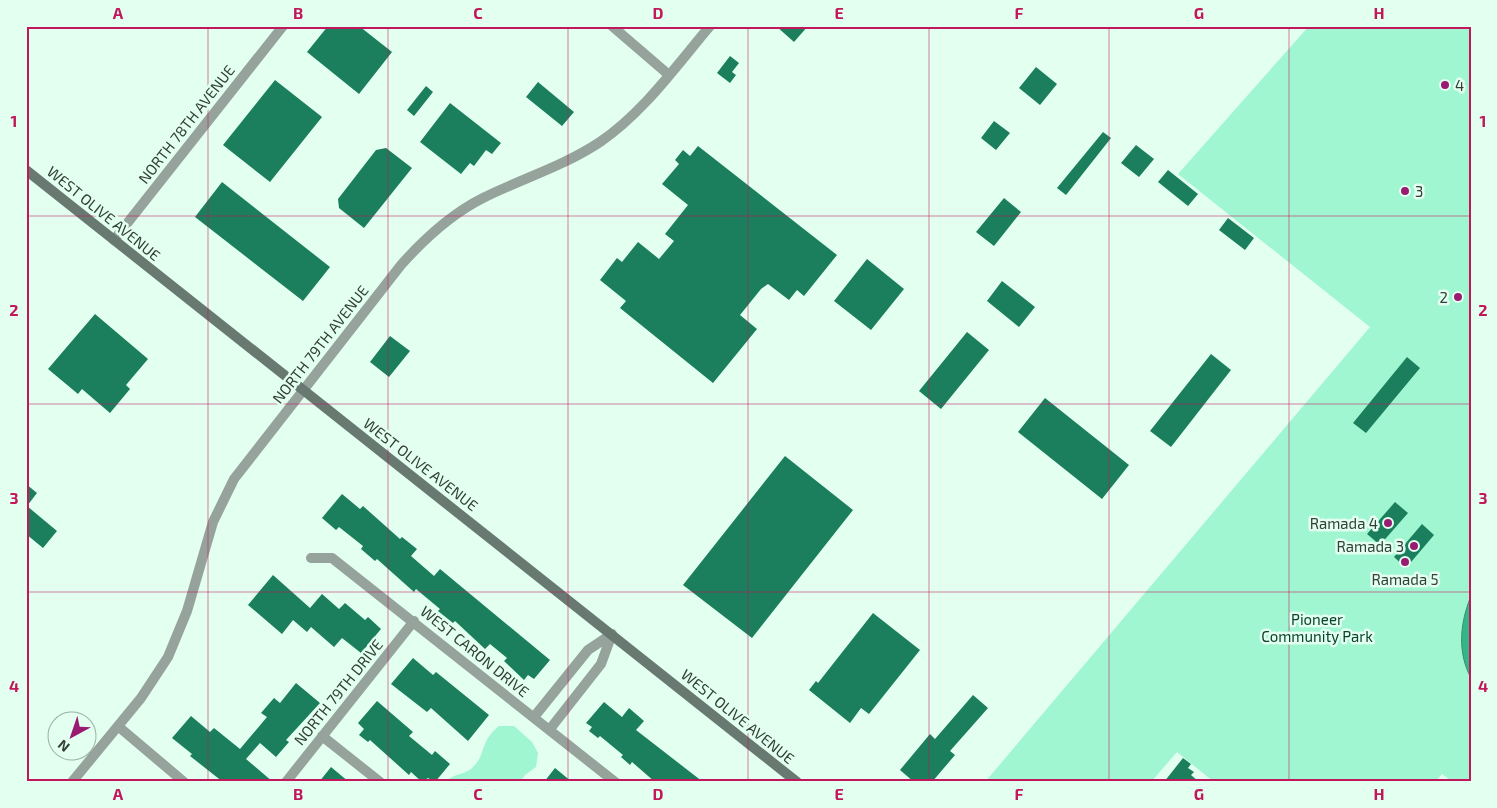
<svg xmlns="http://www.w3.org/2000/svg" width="1497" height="808" font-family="'Exo 2',sans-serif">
<rect width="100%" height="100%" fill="#e2fff0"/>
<path fill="#a0f6d0" d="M1309 26H1471V782H1453L1442 774 1435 782H1214L1177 752 1151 782H985L1370 327 1178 174Z
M499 726H514L532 742 538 753 536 767 525 775 520 782H446C453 773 467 775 474 766 486 754 480 741 499 726Z"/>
<path fill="#36b588" stroke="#359270" d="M1471 596V678C1457 652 1460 623 1471 596Z"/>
<path fill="#1b7e5d" d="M328 26H359L392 52 359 94 307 52Z
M776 26H808L794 42Z
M730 56 739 63 732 72 736 75 730 83 717 73Z
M1036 67 1057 84 1040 105 1019 88Z
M275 80 322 117 270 182 223 145Z
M538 82 574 112 562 126 526 97Z
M426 86 433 92 414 116 407 110Z
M450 103 501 143 492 154 486 150 474 166 470 163 461 174 420 142Z
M994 121 1010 133 996 150 981 138Z
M1103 132 1111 138 1066 195 1057 188Z
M1136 145 1154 159 1139 177 1121 163Z
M698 146 837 255 804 296 797 290 789 300 768 284 761 289 740 315 757 329 713 383 620 308 626 301 600 280 617 258 622 262 638 242 659 259 674 241 665 234 688 205 662 184 679 164 675 160 683 150 690 156Z
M386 148 412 168 364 228 339 208 338 199 376 150Z
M1168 170 1198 194 1188 206 1158 182Z
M222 182 330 267 303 301 195 217Z
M1004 198 1021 212 994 246 976 232Z
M1228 218 1254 238 1245 250 1219 230Z
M867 259 904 289 871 330 834 301Z
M1002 281 1035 307 1019 327 987 301Z
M95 314 148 359 126 385 130 389 110 413 82 389 78 394 48 369Z
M967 332 989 350 941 409 919 391Z
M390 336 410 351 389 377 370 362Z
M1211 354 1231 370 1171 447 1150 431Z
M1407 357 1420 368 1366 433 1353 423Z
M1045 398 1129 465 1102 499 1018 432Z
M785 456 853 510 752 638 683 585Z
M26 484 37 493 27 506 57 531 43 548 26 534Z
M342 494 360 509 363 506 400 539 402 537 417 549 411 556 434 576 440 569 550 660 534 679 528 675 524 680 504 661 507 658 490 644 485 649 455 621 453 623 438 611 440 609 416 589 414 592 377 559 375 561 361 549 363 546 339 527 336 530 322 518Z
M1395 502 1408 513 1380 545 1367 534Z
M1422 524 1434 535 1406 568 1394 557Z
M273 575 310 608 322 594 339 609 345 603 365 620 368 617 381 629 361 653 342 638 334 647 311 627 307 632 293 620 282 634 248 605Z
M873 613 920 650 869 714 861 708 850 723 809 690 816 681 818 683Z
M413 658 433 675 436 672 489 715 468 741 431 708 427 712 391 684Z
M296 683 320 703 286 740 289 742 276 757 260 743 246 759 273 782H223L190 756 192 754 172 738 191 716 210 732 214 728 240 749 267 717 261 713 274 698 280 703Z
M973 695 988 708 950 751 955 755 932 782H914L900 770 930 734 935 739Z
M377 701 413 732 409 736 432 755 435 751 450 764 435 782 428 778 422 782 411 772 409 775 370 740 368 742 359 735 364 729 358 723Z
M604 702 622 717 629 708 644 721 636 730 703 782H655L632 762 630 765 621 757 623 755 600 736 598 738 589 731 592 727 586 723Z
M1183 758 1191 764 1188 768 1194 772 1191 775 1199 782H1164Z
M331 767 349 782H319Z
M555 768 572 782H544Z"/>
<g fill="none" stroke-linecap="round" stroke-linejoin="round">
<path stroke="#96a29c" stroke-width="10" d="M612 26 669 75
M114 240 283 26
M311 558H332L615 782
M534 717 588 650 612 634
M119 727 184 782
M550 729 601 664 612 634
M322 736 380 782
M286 782 414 621"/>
<path stroke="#96a29c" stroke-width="10" d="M72 782 141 698 168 657 187 611 213 522 234 479 401 265C425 238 451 214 483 198 521 179 564 166 600 142 644 112 676 66 710 26"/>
<path stroke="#687971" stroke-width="10" d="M26 170 797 782"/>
</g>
<path fill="none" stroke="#c2185b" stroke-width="1" stroke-opacity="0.55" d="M208 26V782M388 26V782M568 26V782M748 26V782M929 26V782M1109 26V782M1289 26V782M26 216H1471M26 404H1471M26 592H1471"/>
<g fill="#9a1b72" stroke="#e2fff0" stroke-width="2">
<circle cx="1445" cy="85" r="5"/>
<circle cx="1405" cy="191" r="5"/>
<circle cx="1458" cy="297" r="5"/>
<circle cx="1388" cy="523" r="5"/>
<circle cx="1414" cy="546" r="5"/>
<circle cx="1405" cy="562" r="5"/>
</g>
<g text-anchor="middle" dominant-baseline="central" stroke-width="5" stroke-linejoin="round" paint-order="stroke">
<g font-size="15" fill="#333f39" stroke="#e2fff0" text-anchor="end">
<text x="1455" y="85" text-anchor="start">4</text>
<text x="1415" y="191" text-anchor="start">3</text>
<text x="1448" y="297">2</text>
<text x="1378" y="523">Ramada 4</text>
<text x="1404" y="546">Ramada 3</text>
<text x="1405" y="579" text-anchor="middle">Ramada 5</text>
</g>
<g font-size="15" fill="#333f39" stroke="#e2fff0">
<text transform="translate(186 124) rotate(-52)">NORTH 78TH AVENUE</text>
<text transform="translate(104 213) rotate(39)">WEST OLIVE AVENUE</text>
<text transform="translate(320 344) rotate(-52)">NORTH 79TH AVENUE</text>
<text transform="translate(421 464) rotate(38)">WEST OLIVE AVENUE</text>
<text transform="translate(475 651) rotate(39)">WEST CARON DRIVE</text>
<text transform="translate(338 692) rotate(-51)">NORTH 79TH DRIVE</text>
<text transform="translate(738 716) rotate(39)">WEST OLIVE AVENUE</text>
</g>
<g font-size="15" fill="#0b402e" stroke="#e2fff0">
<text x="1317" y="619">Pioneer<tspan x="1317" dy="17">Community Park</tspan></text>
</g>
</g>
<rect width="1497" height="808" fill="none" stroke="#e2fff0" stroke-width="55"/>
<g transform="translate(72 736) rotate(220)"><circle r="24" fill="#e2fff0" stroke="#9cb2a7"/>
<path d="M0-4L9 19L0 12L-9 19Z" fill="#9a1b72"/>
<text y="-8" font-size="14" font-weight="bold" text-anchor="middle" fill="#333f39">N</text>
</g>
<rect x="28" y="28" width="1442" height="752" fill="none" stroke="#c2185b" stroke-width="2"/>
<g font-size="16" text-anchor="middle" font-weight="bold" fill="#c2185b">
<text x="118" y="19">A</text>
<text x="298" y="19">B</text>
<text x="478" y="19">C</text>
<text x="658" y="19">D</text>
<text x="839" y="19">E</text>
<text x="1019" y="19">F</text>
<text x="1199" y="19">G</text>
<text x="1379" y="19">H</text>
<text x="14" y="127">1</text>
<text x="1483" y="127">1</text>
<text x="14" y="316">2</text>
<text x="1483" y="316">2</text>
<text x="14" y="504">3</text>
<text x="1483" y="504">3</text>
<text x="14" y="692">4</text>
<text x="1483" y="692">4</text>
<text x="118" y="800">A</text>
<text x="298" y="800">B</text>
<text x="478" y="800">C</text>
<text x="658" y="800">D</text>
<text x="839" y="800">E</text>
<text x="1019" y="800">F</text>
<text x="1199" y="800">G</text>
<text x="1379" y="800">H</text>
</g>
</svg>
